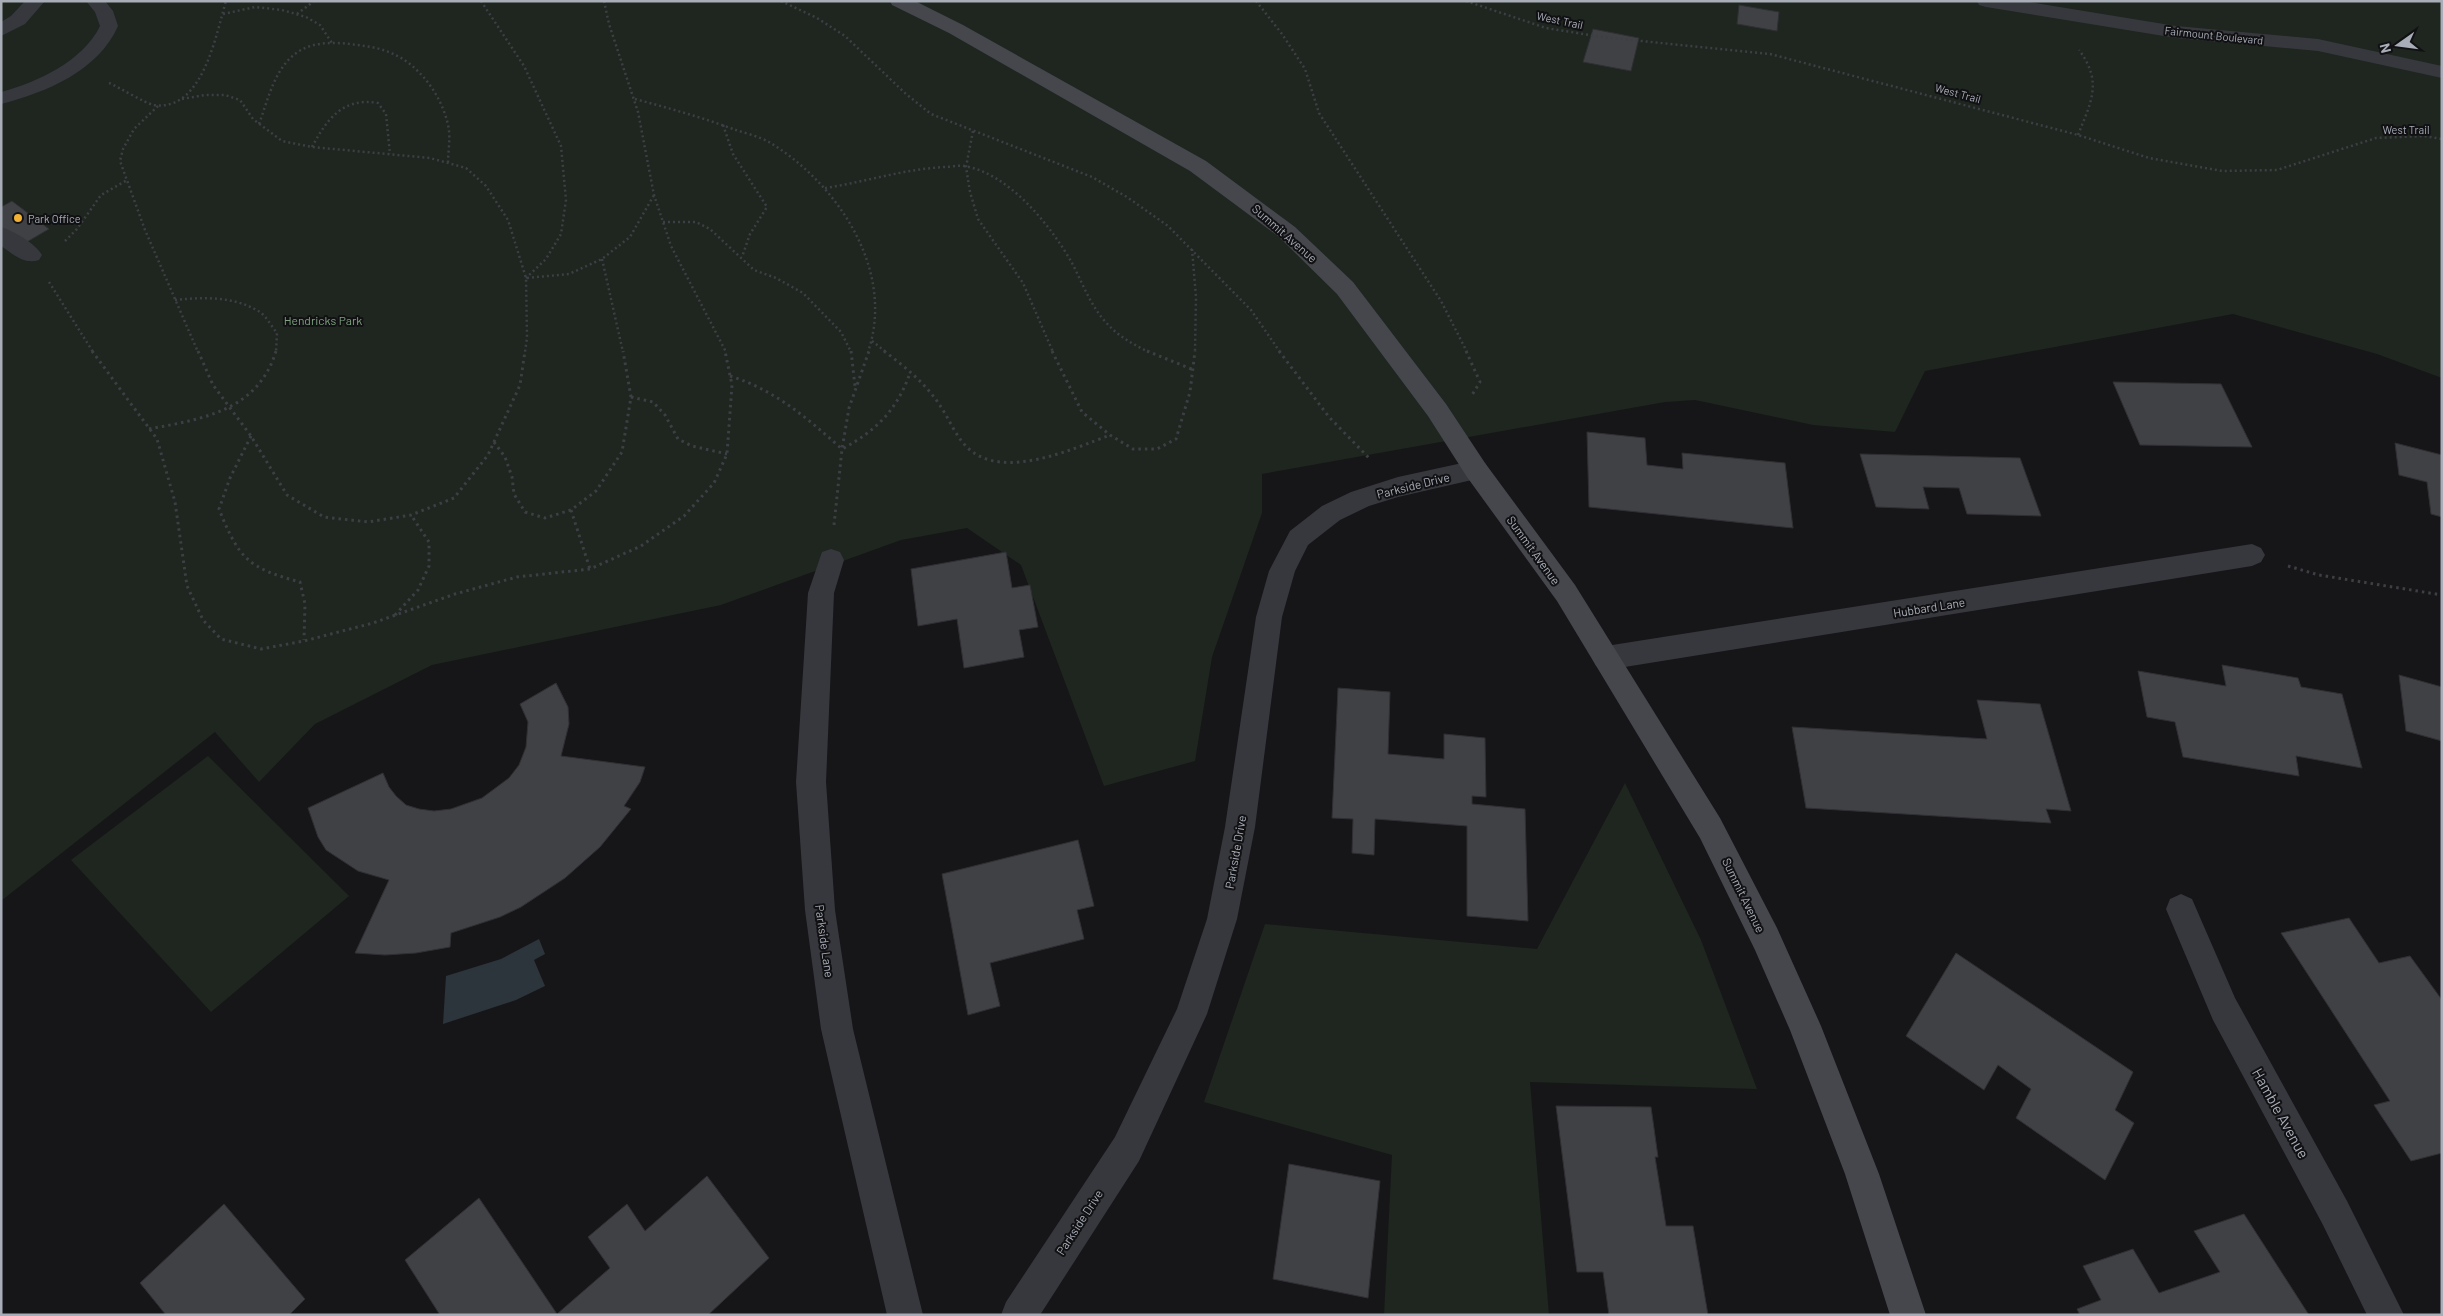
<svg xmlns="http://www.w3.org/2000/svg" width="2443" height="1316" font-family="Barlow,sans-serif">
<rect width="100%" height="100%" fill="#161618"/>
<path fill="#1e261f" d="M1 1H2442V378L2377 354 2233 314 1925 371 1895 432 1813 425 1695 400 1665 402 1262 474V513L1212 657 1195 761 1104 786 1021 565 967 528 901 540 721 605 432 665 315 724 259 782 215 732 1 901Z
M208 756 349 896 211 1012 71 860Z
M1625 783 1701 940 1757 1089 1530 1082 1549 1315H1384L1392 1155 1204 1102 1265 924 1537 949Z"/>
<path fill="#2c353c" d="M539 939 545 954 534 960 545 986 516 1000 443 1024 446 976 501 959Z"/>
<path fill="#404145" stroke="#303034" d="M1739 5 1779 12 1777 31 1737 24Z
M1593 29 1639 38 1631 71 1583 62Z
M12 201 49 229 20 246 1 232V207Z
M2113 382 2221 384 2252 447 2140 445Z
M1587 432 1645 438 1647 465 1683 469 1682 453 1785 463 1793 528 1589 507Z
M2395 443 2442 455V517L2431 514 2427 482 2399 475Z
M1860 454 2020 458 2041 516 1967 514 1959 488 1923 487 1929 509 1876 507Z
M1006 552 1012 588 1030 585 1038 627 1019 630 1024 657 964 668 957 619 918 626 911 569Z
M2222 665 2298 678 2301 687 2342 694 2362 768 2296 756 2299 776 2183 757 2175 722 2147 717 2138 671 2226 686Z
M2399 675 2442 687V741L2406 731Z
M556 683 568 707 569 724 561 756 645 767 640 782 624 806 631 809 600 847 565 878 521 907 500 917 451 933 450 947 416 953 385 955 355 953 389 880 358 871 326 850 318 837 308 808 383 773 389 787 396 796 406 805 419 809 434 811 451 809 482 798 509 778 519 765 526 747 528 722 520 704Z
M1338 688 1390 692 1388 754 1444 759V734L1485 738 1486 797 1472 796V804L1525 809 1528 921 1467 916V826L1375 819 1374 855 1352 853 1353 819 1332 818Z
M1977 700 2040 704 2071 811 2046 809 2051 823 1806 808 1792 727 1987 739Z
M1078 840 1094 906 1077 910 1084 939 990 963 1000 1006 968 1015 942 874Z
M2349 918 2379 963 2410 956 2442 1000V1153L2411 1161 2374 1105 2390 1101 2281 933Z
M1956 953 2133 1072 2115 1110 2134 1123 2105 1180 2016 1118 2031 1089 1998 1065 1984 1090 1906 1036Z
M1556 1106 1651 1107 1658 1157H1655L1666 1226H1693L1708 1315H1609L1603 1272H1577Z
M1289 1164 1380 1181 1368 1298 1273 1279Z
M707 1176 769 1258 708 1315H440L405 1260 479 1198 557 1314 610 1268 588 1237 627 1204 645 1231Z
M224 1204 305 1299 289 1315H166L140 1283Z
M2244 1214 2309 1315H2080L2077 1309 2101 1300 2083 1266 2133 1249 2159 1293 2220 1272 2194 1231Z"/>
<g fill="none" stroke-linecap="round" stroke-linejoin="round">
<path stroke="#3d3f44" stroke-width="2.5" stroke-dasharray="2 3" stroke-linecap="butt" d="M481 1 524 66 561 146 566 200 561 234 546 259 526 278
M604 1 609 24 638 112 654 195 671 246 726 352
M781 1 817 18 845 36 906 94 931 114 1092 177 1127 197 1168 226 1251 310 1280 352
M1256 1 1282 34 1305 69 1319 113 1441 301 1467 352
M1466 1 1546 28 1602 37 1770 54 2078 135 2149 158 2222 171 2277 170 2376 138 2424 136 2442 139
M223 14 255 7 282 10 306 17 320 25 332 43
M297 14 314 1
M109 83C121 88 144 103 154 105 203 112 216 34 226 1
M182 99 205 95H225L240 100 253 119 282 141 312 147 430 158 466 168 486 186 508 220 526 278 527 338 525 352
M635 99C668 108 701 117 733 129 744 133 758 136 769 142 837 183 896 270 868 352
M158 106 134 129 123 149 120 161 145 230 198 352
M259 124C268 100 274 70 295 54 310 42 331 42 350 44 364 46 378 47 391 53 419 64 442 96 448 125 451 137 448 151 448 163
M723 125 733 154 767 207 750 234 742 257
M973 131 966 167 970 192 978 219 1023 283 1053 352
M2078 135C2091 102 2103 82 2079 50
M312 147C327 119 343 97 378 103L386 114 390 154
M825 188C865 182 904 169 945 167 951 167 958 165 964 166 1009 173 1051 226 1072 263 1082 282 1089 302 1103 319 1116 335 1132 344 1149 352
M663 222H696L710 229 754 270 776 278 803 293 841 332 851 352
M65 241 77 229 101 195 127 180
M1192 249 1196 297 1195 352
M602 259 623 352
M527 278 569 274 602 259 630 237 654 195
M49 282 93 352
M175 300C204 297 234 296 260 312 266 316 272 327 277 333L276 352
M872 341 886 352"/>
<path stroke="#3d3f44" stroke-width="3" stroke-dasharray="2.5 4" stroke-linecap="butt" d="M92 351 157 439 175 502 187 586 203 620 221 639 261 649 304 641 373 623 455 594 517 577 590 569 641 546 684 516 714 483 727 454 732 385 725 351
M198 351 213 385 251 436 287 495 324 517 368 522 411 515 454 498 488 455 520 385 525 351
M851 351 855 386
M884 351C904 366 925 383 939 404 949 418 955 436 968 448 1002 481 1073 449 1110 435
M1052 351 1082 412 1110 435 1133 449H1157L1176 439 1190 392 1195 351
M1147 351 1194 370
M1279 351 1329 417 1369 458
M1466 351 1480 382 1472 395
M730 376C775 390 807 418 842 449 876 431 897 410 910 373
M631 397 653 402 665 415 678 439 692 446 727 454
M149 429C202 419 258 411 276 351
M251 436 230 478 219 509C239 559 248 568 300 582L305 604 304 640
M494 442 505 457 512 477 514 494 525 512 545 518 571 510 596 491 622 452 631 397 623 351
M571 510 590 569
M834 525 842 449 849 408 869 351
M2288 566 2319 575 2442 595
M395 615 418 590 429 566V542L411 515"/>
<path fill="#37383d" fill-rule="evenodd" d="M86 1H105L113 11 118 26C98 71 47 92 1 104V92C38 82 83 61 100 26L95 12Z"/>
<path fill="#37383d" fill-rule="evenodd" d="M25 1H45L25 24 1 36V22L11 16Z
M1977 1H2023L2176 26 2318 39 2442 66V78L2318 51 2176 38 1986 7 1979 5Z
M1 227C14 231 35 243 42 255L39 260C24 265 13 254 1 246Z
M1476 460 1485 463 1489 470 1485 477 1398 497 1369 506 1340 520 1308 545 1295 571 1282 617 1255 827 1237 919 1207 1014 1139 1161 1040 1315H1001L1006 1302 1115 1137 1177 1009 1207 919 1225 827 1256 617 1269 571 1290 531 1322 506 1351 492 1398 477Z
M2252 544 2261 548 2265 555 2261 562 2252 566 1606 670 1596 666 1592 658 1596 650 1606 646Z
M831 549 840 552 844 560 834 593 826 782 835 910 853 1029 923 1315H887L821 1029 805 910 796 782 808 593 822 552Z
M2181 894 2192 899 2235 998 2347 1201 2404 1315H2367L2323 1225 2213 1020 2166 909 2170 899Z"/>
<path fill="#45474d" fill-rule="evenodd" d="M890 1H915L963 25 1206 161 1295 227 1353 282 1446 404 1485 463 1575 585 1720 818 1777 928 1821 1026 1879 1174 1926 1315H1890L1845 1174 1790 1030 1755 950 1700 838 1557 601 1467 477 1428 416 1337 294 1279 237 1190 171 949 33 892 5Z"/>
</g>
<circle fill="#f2b134" stroke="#111113" stroke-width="2" cx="18" cy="218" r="5"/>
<g text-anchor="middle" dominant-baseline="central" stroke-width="4" stroke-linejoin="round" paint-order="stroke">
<g font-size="11" fill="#a8adb8" stroke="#111113">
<text transform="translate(1560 20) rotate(12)">West Trail</text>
<text transform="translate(2214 35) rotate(6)">Fairmount Boulevard</text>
<text transform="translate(1958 93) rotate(15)">West Trail</text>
<text x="2406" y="129">West Trail</text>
</g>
<g font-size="11" fill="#a8adb8" stroke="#111113" text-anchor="start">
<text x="28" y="218">Park Office</text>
</g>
<g font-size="12" fill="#a8adb8" stroke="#111113">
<text transform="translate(1285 233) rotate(41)">Summit Avenue</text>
<text transform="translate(1413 485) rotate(-14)">Parkside Drive</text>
<text transform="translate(1534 550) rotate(54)">Summit Avenue</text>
<text transform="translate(1929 607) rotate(-9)">Hubbard Lane</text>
<text transform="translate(1235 852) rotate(-80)">Parkside Drive</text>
<text transform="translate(1744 895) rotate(64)">Summit Avenue</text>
<text transform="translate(825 941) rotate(82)">Parkside Lane</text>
<text transform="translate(1079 1222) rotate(-57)">Parkside Drive</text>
</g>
<g font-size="12" fill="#7fa381" stroke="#111113">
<text x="323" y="320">Hendricks Park</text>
</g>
<g font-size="15" fill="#a8adb8" stroke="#111113">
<text transform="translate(2281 1113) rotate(61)">Hamble Avenue</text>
</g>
</g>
<rect width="2443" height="1316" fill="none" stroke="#a8adb8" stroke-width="5"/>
<g transform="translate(2398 45) rotate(256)" stroke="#111113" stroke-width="4" paint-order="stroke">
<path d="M0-4L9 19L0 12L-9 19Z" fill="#a8adb8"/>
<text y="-8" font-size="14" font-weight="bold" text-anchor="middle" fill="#a8adb8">N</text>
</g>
</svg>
